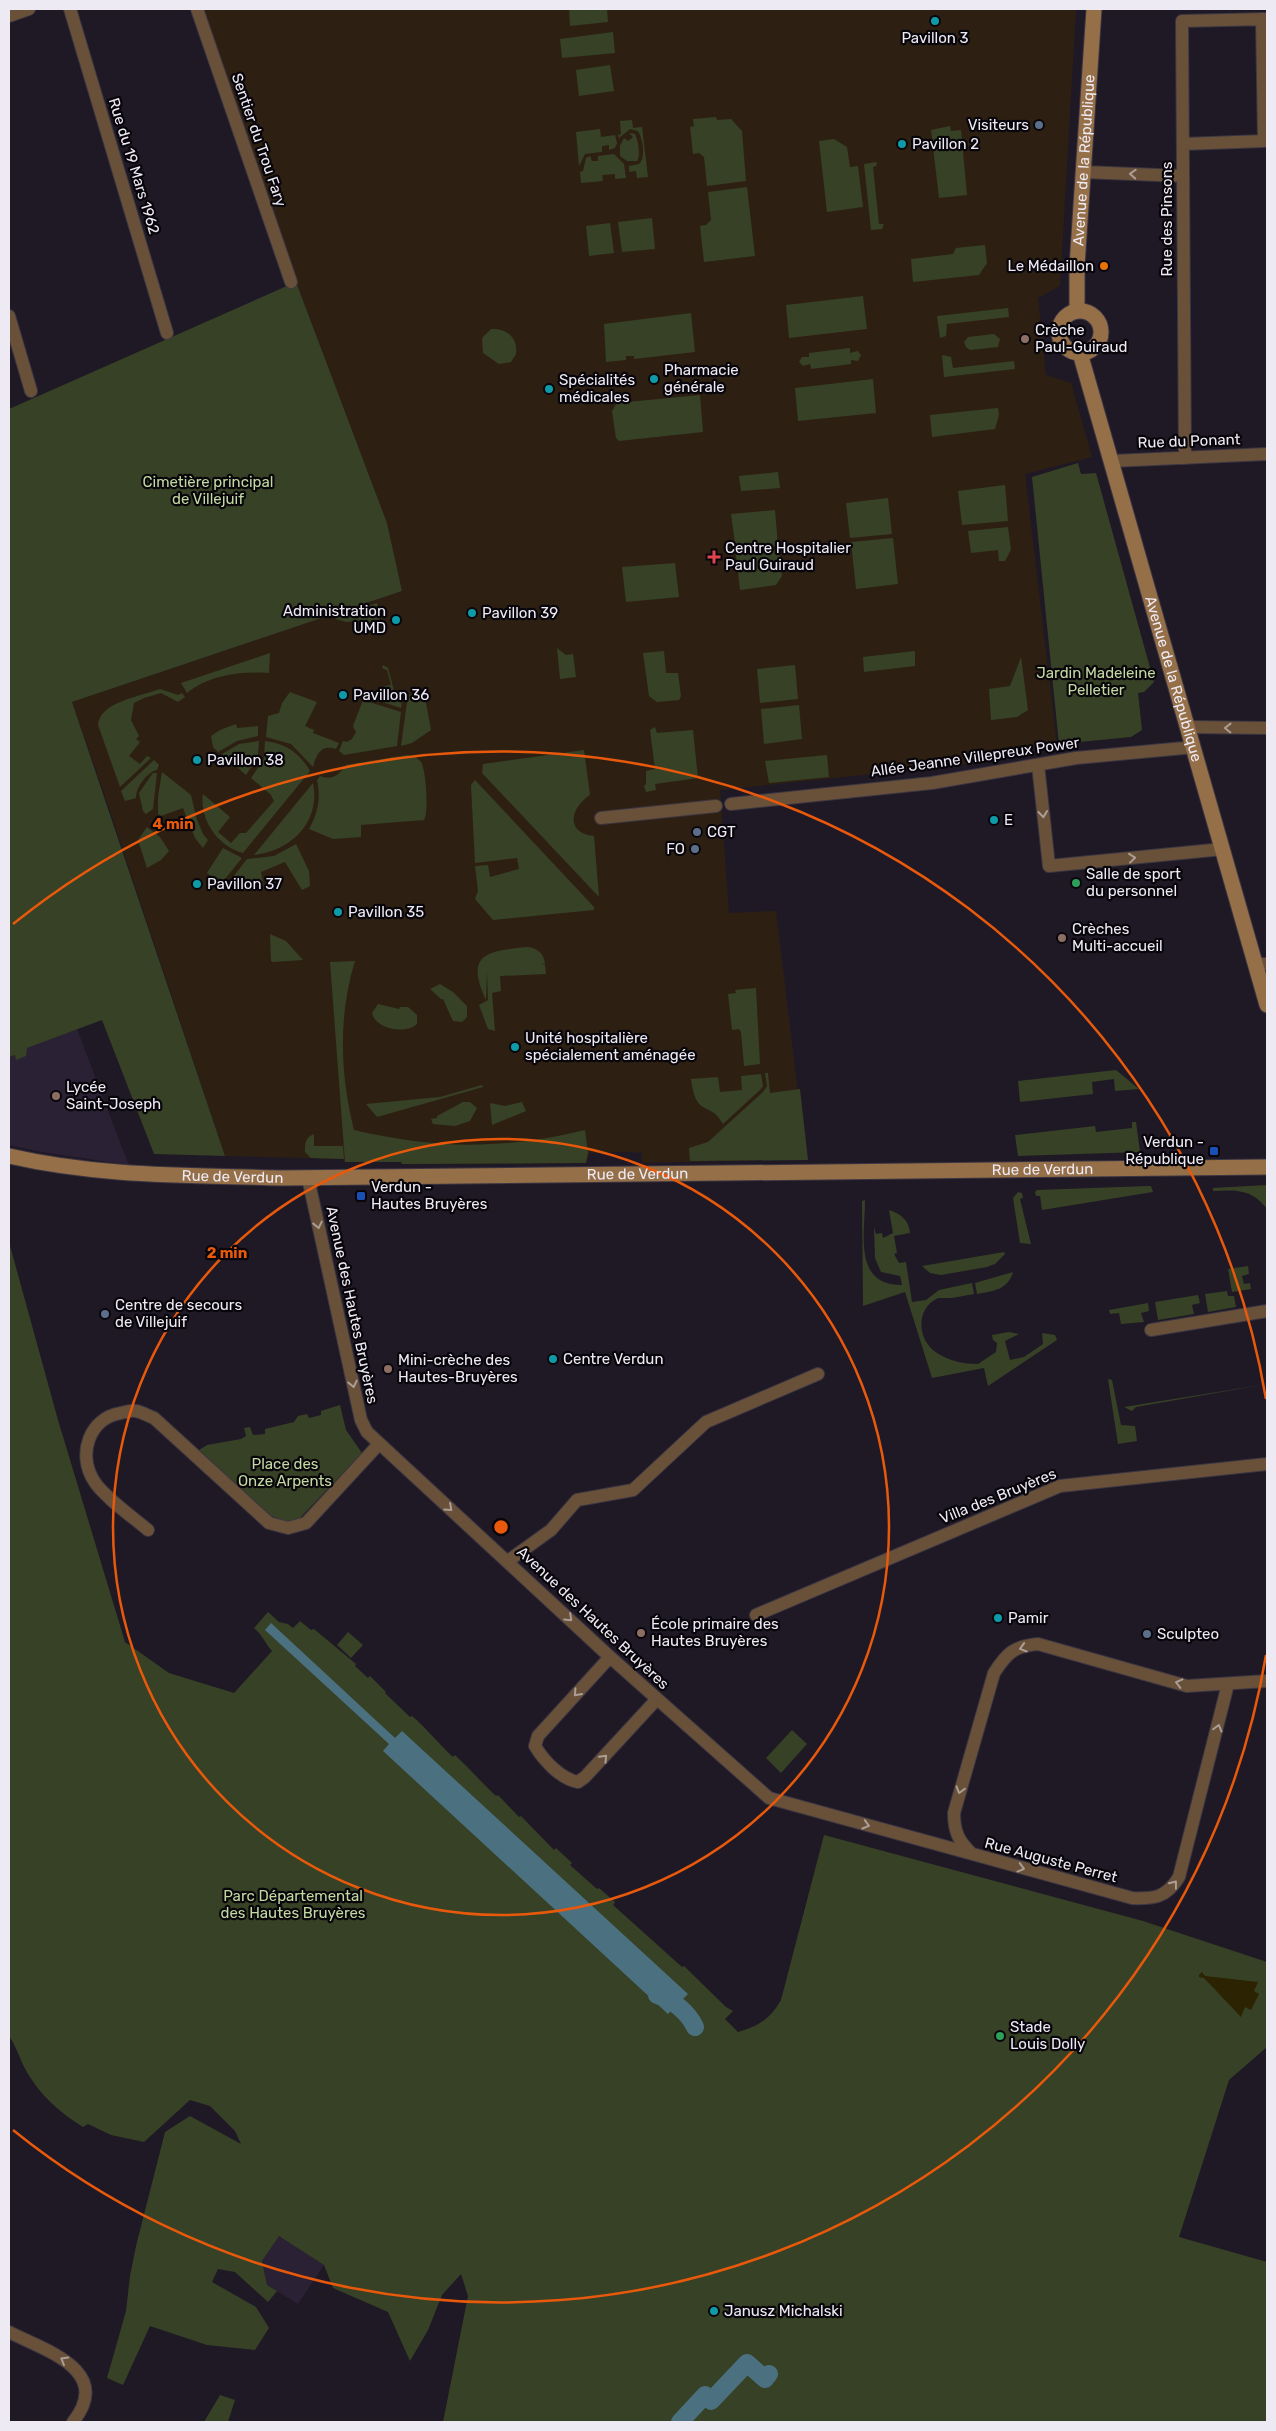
<svg xmlns="http://www.w3.org/2000/svg" width="1276" height="2431" font-family="Rubik,sans-serif">
<rect width="100%" height="100%" fill="#1f1926"/>
<path fill="#2a2134" d="M77 1029 116 1132 129 1165 42 1152 9 1145V1057L15 1055 16 1059 26 1048Z
M279 2235 324 2265 298 2304 267 2285 262 2261Z"/>
<path fill="#2d2013" d="M203 9H1076L1060 286 1038 298 1046 375 1071 383 1092 457 1025 474 1057 745 988 753V762L720 790 729 913 776 911 806 1159 642 1163V1153L630 1152 589 1153 586 1163 402 1164 401 1162H345L343 1159 225 1156 108 805 72 702 402 591 387 523 296 282Z"/>
<path fill="#374125" d="M569 9H607L608 22 570 26Z
M613 32 615 53 562 58 560 39Z
M610 65 614 91 579 96 576 70Z
M716 117 717 120 731 119 742 131 746 181 707 186 704 157 699 153 693 154 690 127 694 126 693 119Z
M632 120 633 128 642 127 648 177 637 178 636 171 629 172V166L639 164C646 158 643 139 638 131L630 129 619 138 618 135 621 134 620 121Z
M950 126 951 131 961 130 967 195 939 198 931 130Z
M600 129 601 137 615 135 617 143 615 148 609 150V145L602 146V152L585 154 579 166 576 132Z
M629 133 635 134C638 140 641 156 637 161H627L620 156V146L624 138 628 141 633 137Z
M834 139 847 147 850 167 858 166 863 207 827 212 819 141Z
M614 154 624 164 626 178 615 179V174L602 175 603 181 581 183 580 172 583 171 586 158 590 156 592 161H598V156Z
M877 162 876 166 873 167 879 224H884L882 229 871 230 864 164Z
M747 187 755 256 704 262 700 226 706 225 711 220 708 192Z
M652 218 655 249 622 252 618 222Z
M610 223 614 253 589 256 586 226Z
M985 245 987 263 979 275 913 282 911 259 953 254 956 248Z
M296 282 387 523 402 591 72 702 225 1156 154 1154 102 1020 27 1048 26 1056 16 1060 15 1055 9 1057V409Z
M863 296 867 329 789 338 786 305Z
M1008 308 1009 317 947 324 946 336 940 338 937 316Z
M691 313 695 352 634 359V356H626V360L606 362 604 324Z
M491 329C507 328 518 338 516 354L511 362 499 364 483 353 482 338Z
M994 334 1000 339 998 347 970 350 966 347 964 342 968 337Z
M850 348V353L858 351 861 355 858 361 851 360V364L811 369 810 364 803 366 799 362 802 357H809V353Z
M942 355 951 357 953 368 1014 361 1015 369 944 377Z
M873 379 876 413 798 421 795 388Z
M700 395 703 432 619 441 616 438 612 411 617 403Z
M998 408 999 415 995 429 932 437 930 415Z
M1078 463 1081 474 1096 473 1154 682 1144 692 1138 693 1142 730 1131 737 1059 744 1032 477Z
M778 472 780 488 741 491 739 476Z
M1005 485 1008 521 962 525 958 491Z
M888 498 892 534 850 538 846 503Z
M775 510 778 546 736 551 731 514Z
M1008 527 1011 550 1005 561H999L998 550 971 553 968 531Z
M893 538 898 584 856 589 851 542Z
M779 550 782 576 776 585 740 590 736 555Z
M675 563 679 597 626 602 622 567Z
M377 603 382 630 375 632 362 620 347 622 335 619V617Z
M557 648 566 655 573 654 576 677 560 679Z
M664 651 666 673H678L681 696 679 700 657 702 649 696 643 653Z
M915 651V666L864 672 863 657Z
M270 653 269 673C241 671 209 675 187 693L181 683Z
M1021 657 1028 710 1017 717 991 720 989 689 1010 686Z
M383 665 388 668 396 698 402 700 401 708 373 699 385 686 391 685 387 670 382 668Z
M795 665 798 699 760 703 757 669Z
M160 689 178 695 182 693 185 697 178 702 161 693 144 698 134 703 131 720 139 736 136 739 140 742 129 756 140 764 147 756 151 758 120 787 98 725C99 702 142 696 160 689Z
M290 692 317 702 305 726 314 730 313 733 339 743 336 749C320 744 316 756 313 767L291 744 266 737 268 716 279 713 282 703Z
M424 692 431 730 412 743 401 746 408 695Z
M363 700 401 712 397 746 344 755 339 751 343 741 347 742 352 739 356 732 353 726Z
M799 705 802 739 764 744 761 709Z
M236 724 237 728 258 726V736L237 741 218 752 213 747 211 736 220 730Z
M655 727 657 733 693 730 698 778 655 784 656 790 646 792 644 786 646 784V771L655 769 650 730Z
M259 741 258 757 246 775 222 754 239 744Z
M265 741C285 743 300 753 310 771L243 853C218 847 199 819 203 794L230 817 218 832 231 843 240 833H246L274 801 271 795 251 778 264 759Z
M584 750 590 795C570 808 565 833 594 836L599 897 482 773 483 764Z
M407 755C412 756 417 757 421 762 426 769 429 813 424 820L361 825V837L333 839 309 829C318 814 321 797 317 780L320 776C332 781 339 775 346 765Z
M827 755 829 777 769 783 765 761Z
M154 760 159 765 157 770C147 772 136 787 136 798L125 801 121 791Z
M162 772 191 795 196 817 203 834 208 840 203 848 195 838 183 808 161 816 158 814V797Z
M153 773H157L153 809 146 814 143 811 139 793Z
M475 780 594 907V910L493 920 475 899 478 891 475 866 488 865 490 877 519 869 517 858 475 863 471 785Z
M313 783C321 822 291 851 254 855Z
M147 827 160 837 169 851 161 860 147 868 138 840Z
M296 844 309 871 310 886 302 890 285 862 261 872 264 887 248 889 226 886 247 859 274 856Z
M223 848 242 858 221 884 207 873Z
M270 934 286 941 303 960 273 962 271 961Z
M527 947C537 948 544 953 545 964L541 963 545 965 546 974 500 976 501 991 492 993 495 1031 488 1029 479 1005 488 1000 487 972 486 1000C464 953 488 951 527 947Z
M355 961C338 1016 340 1074 354 1130 435 1149 503 1150 585 1130L588 1153 586 1163 402 1164 401 1162H345L330 962Z
M440 984 453 992 467 1006V1017L462 1022 453 1021 443 999H441L430 989Z
M756 988 760 1064 744 1066 741 1032 739 1029 732 1030 728 994 736 993 735 990Z
M378 1004 399 1009 400 1007H408L417 1015V1024C406 1035 375 1029 372 1013Z
M1116 1070 1139 1089 1115 1091 1114 1079 1092 1082 1093 1094 1020 1102 1018 1081Z
M765 1073H768L770 1093 800 1089 808 1160 690 1161 689 1148 708 1142 763 1092 767 1086Z
M761 1074 763 1086 761 1089 723 1124C710 1100 696 1119 691 1079L718 1077 720 1092 742 1090 741 1076Z
M482 1085 483 1087 377 1117 366 1104 440 1097Z
M463 1102H470L477 1108 470 1121 455 1126 433 1124 431 1119 437 1118V1116Z
M522 1102 526 1111 492 1125 490 1103 505 1106Z
M1132 1122H1136L1140 1152 1018 1156 1015 1135 1095 1126 1096 1132 1132 1128Z
M314 1134V1146H343L344 1159 311 1158 305 1152C305 1143 305 1138 314 1134Z
M1267 1185V1209C1252 1189 1236 1190 1213 1191V1188Z
M1148 1186H1151L1153 1192 1042 1210 1040 1196H1036L1035 1192 1037 1190Z
M1018 1192 1022 1193 1023 1198 1020 1199 1031 1244 1020 1243 1013 1198Z
M865 1200C865 1235 853 1285 902 1285L900 1276 881 1272 875 1258 874 1227 876 1234 882 1233 883 1238 893 1233 889 1210C901 1214 909 1220 910 1233L894 1236 897 1253 894 1254 899 1263 906 1262 912 1302 926 1300 939 1290 972 1283 974 1294 952 1298H938C916 1308 916 1339 937 1353 949 1361 964 1364 978 1364L996 1352 997 1343 993 1340 992 1335 1009 1332 1019 1334 1005 1341 1010 1360 1024 1357 1043 1344 1042 1333 1055 1335 1057 1340 988 1386 984 1368 932 1378 905 1292 863 1306 862 1201Z
M9 1242 58 1420 125 1642 169 1673 234 1693 272 1651C265 1643 263 1636 254 1628L268 1612 279 1622 288 1624 293 1628 300 1621 311 1630 314 1629 356 1664 355 1666 368 1678 370 1676 386 1692 385 1693 410 1717 412 1716C426 1728 437 1742 453 1757L455 1755C469 1768 480 1781 496 1796L498 1795 519 1817 521 1816 554 1850 556 1848 572 1863 570 1865 597 1889 599 1888 615 1902 613 1905 682 1967 684 1966 726 2007 733 2011 725 2019 738 2032C759 2026 770 2019 781 2000L824 1835 1143 1921 1267 1962V2047L1229 2080 1179 2237 1267 2262V2422H443L468 2296 461 2274 442 2295 428 2330 410 2361 388 2312 333 2288 324 2265 279 2236 262 2261 267 2285 277 2291 268 2302 235 2272 218 2269 212 2282 256 2307 269 2328 255 2350 207 2345 150 2326 123 2385 107 2378 126 2311 130 2276 136 2246 165 2132 190 2116 241 2144 235 2131 210 2106 190 2100 144 2142 111 2135 88 2124 83 2127C61 2113 44 2099 30 2077 21 2064 18 2049 9 2036Z
M1004 1252 1005 1254 995 1264 987 1267 941 1275 930 1273 922 1266Z
M1248 1266 1249 1274 1242 1276 1244 1284 1250 1283 1251 1289 1232 1292 1228 1269Z
M1013 1272C1008 1290 993 1291 977 1294L975 1283Z
M1227 1291 1228 1296H1234L1236 1307 1208 1312 1205 1294Z
M1198 1295 1200 1303 1192 1305 1194 1314 1158 1320 1155 1302Z
M1148 1303 1149 1311 1141 1313 1144 1322 1121 1324 1119 1313 1110 1314 1109 1310Z
M1108 1379 1112 1380 1121 1425 1135 1426 1137 1441 1118 1444Z
M1267 1384 1136 1407 1132 1411 1124 1407Z
M340 1405 346 1430 362 1453 300 1518 288 1522 268 1515 199 1450 207 1445 241 1439 246 1436 244 1428 250 1427 253 1435 265 1434V1429L294 1422 298 1416 307 1414 309 1418 321 1415V1411Z
M348 1632 363 1645 351 1658 337 1645Z
M792 1730 807 1744 781 1773 766 1758Z
M220 2395 235 2400 228 2422H204Z"/>
<path fill="#2b2302" d="M1202 1972 1205 1976 1258 1982 1254 1991 1259 1994 1251 2010 1245 2007 1241 2017 1204 1978 1199 1977V1975Z"/>
<path fill="#4b707f" d="M271 1623 395 1738 402 1731 688 1994 668 2014 383 1751 389 1744 265 1630Z"/>
<g fill="none" stroke-linecap="round" stroke-linejoin="round">
<path stroke="#4b707f" stroke-width="18" d="M657 1995C673 2000 688 2012 695 2027
M680 2422 705 2395 711 2401 747 2363 765 2379 769 2374"/>
<g stroke="#3c3643" stroke-width="14">
<path id="street" d="M70 9 167 333
M197 9 291 282
M9 16 29 9
M1183 144 1264 141 1262 19
M1084 172 1182 176
M9 316 31 391
M1185 458 1182 21 1267 19
M1112 461 1267 454
M1188 727 1267 728
M1038 765 1049 866 1223 849
M731 804 932 783 1076 758 1184 748 1193 745
M601 818 716 806
M1256 964H1267
M308 1178 361 1420 367 1432 610 1657 769 1798 1132 1898C1154 1899 1166 1898 1179 1877L1228 1684
M1151 1330 1267 1311
M148 1530C134 1518 103 1496 94 1481 77 1455 89 1418 121 1413 125 1412 131 1410 136 1411 142 1412 148 1416 154 1418L269 1523 288 1528 306 1523 379 1444
M508 1561 551 1530 577 1500 633 1490 706 1422 818 1374
M756 1615 1060 1486 1267 1464
M610 1657 538 1736 535 1746C544 1761 561 1779 578 1782L585 1777 657 1699
M972 1854C959 1841 954 1833 954 1813L994 1673C1007 1653 1014 1646 1038 1644L1187 1686 1267 1681
M9 2332C44 2350 114 2370 73 2422"/>
</g>
<g stroke="#3c3643" stroke-width="17">
<g id="secondary">
<path id="s1" d="M1077 311V266L1094 9"/>
<circle cx="1080" cy="332" r="21"/>
<path id="s2" d="M1080 353 1267 1005"/>
<path id="s3" d="M9 1156C101 1177 187 1175 281 1178L1267 1167"/>
</g>
</g>
<use href="#street" stroke="#695139" stroke-width="12"/>
<use href="#secondary" stroke="#956f47" stroke-width="15"/>
</g>
<defs><path id="oneway-chevron" d="M-2-3.5L2.5 0L-2 3.5" fill="none" stroke-width="1.6" stroke-linecap="round" stroke-linejoin="round" transform="scale(1.25)"/></defs>
<g stroke="#ac9e96">
<use href="#oneway-chevron" transform="translate(1133 174) rotate(-177)"/>
<use href="#oneway-chevron" transform="translate(1228 728) rotate(-179)"/>
<use href="#oneway-chevron" transform="translate(1043 814) rotate(84)"/>
<use href="#oneway-chevron" transform="translate(1132 858) rotate(-6)"/>
<use href="#oneway-chevron" transform="translate(318 1225) rotate(78)"/>
<use href="#oneway-chevron" transform="translate(353 1384) rotate(78)"/>
<use href="#oneway-chevron" transform="translate(449 1508) rotate(42)"/>
<use href="#oneway-chevron" transform="translate(569 1618) rotate(43)"/>
<use href="#oneway-chevron" transform="translate(1023 1648) rotate(163)"/>
<use href="#oneway-chevron" transform="translate(1179 1683) rotate(-166)"/>
<use href="#oneway-chevron" transform="translate(577 1693) rotate(132)"/>
<use href="#oneway-chevron" transform="translate(1218 1728) rotate(-75)"/>
<use href="#oneway-chevron" transform="translate(604 1758) rotate(-47)"/>
<use href="#oneway-chevron" transform="translate(960 1790) rotate(106)"/>
<use href="#oneway-chevron" transform="translate(866 1825) rotate(16)"/>
<use href="#oneway-chevron" transform="translate(1021 1868) rotate(15)"/>
<use href="#oneway-chevron" transform="translate(1174 1884) rotate(-52)"/>
<use href="#oneway-chevron" transform="translate(64 2360) rotate(-150)"/>
</g>
<g fill="none" stroke="#e8590c" stroke-width="2.5">
<circle cx="501" cy="1527" r="388"/>
<path d="M1266 1655A776 776 0 0 1 13 2130M13 924A776 776 0 0 1 1266 1399"/>
</g>
<g fill="#0f9aa8" stroke="#08060b" stroke-width="2">
<circle cx="935" cy="21" r="5"/>
<circle cx="902" cy="144" r="5"/>
<circle cx="654" cy="379" r="5"/>
<circle cx="549" cy="389" r="5"/>
<circle cx="472" cy="613" r="5"/>
<circle cx="396" cy="620" r="5"/>
<circle cx="343" cy="695" r="5"/>
<circle cx="197" cy="760" r="5"/>
<circle cx="994" cy="820" r="5"/>
<circle cx="197" cy="884" r="5"/>
<circle cx="338" cy="912" r="5"/>
<circle cx="515" cy="1047" r="5"/>
<circle cx="553" cy="1359" r="5"/>
<circle cx="998" cy="1618" r="5"/>
<circle cx="714" cy="2311" r="5"/>
</g>
<g fill="#5c6f8a" stroke="#08060b" stroke-width="2">
<circle cx="1039" cy="125" r="5"/>
<circle cx="697" cy="832" r="5"/>
<circle cx="695" cy="849" r="5"/>
<circle cx="105" cy="1314" r="5"/>
<circle cx="1147" cy="1634" r="5"/>
</g>
<circle fill="#e8710a" stroke="#08060b" stroke-width="2" cx="1104" cy="266" r="5"/>
<g fill="#8d6e63" stroke="#08060b" stroke-width="2">
<circle cx="1025" cy="339" r="5"/>
<circle cx="1062" cy="938" r="5"/>
<circle cx="56" cy="1096" r="5"/>
<circle cx="388" cy="1369" r="5"/>
<circle cx="641" cy="1633" r="5"/>
</g>
<path fill="#e0444e" stroke="#08060b" stroke-width="2" d="M711.5 549.5h5v5h5v5h-5v5h-5v-5h-5v-5h5z"/>
<g fill="#2e9e5b" stroke="#08060b" stroke-width="2">
<circle cx="1076" cy="883" r="5"/>
<circle cx="1000" cy="2036" r="5"/>
</g>
<g fill="#1a4fb4" stroke="#08060b" stroke-width="2">
<rect x="1209" y="1146" width="10" height="10" rx="2.5"/>
<rect x="356" y="1191" width="10" height="10" rx="2.5"/>
</g>
<g text-anchor="middle" dominant-baseline="central" stroke-width="4.5" stroke-linejoin="round" paint-order="stroke">
<g font-size="15" fill="#eeeaf4" stroke="#08060b" text-anchor="start">
<text x="935" y="38" text-anchor="middle">Pavillon 3</text>
<text x="1029" y="125" text-anchor="end">Visiteurs</text>
<text x="912" y="144">Pavillon 2</text>
<text x="1094" y="266" text-anchor="end">Le Médaillon</text>
<text x="1035" y="330">Crèche<tspan x="1035" dy="17">Paul-Guiraud</tspan></text>
<text x="664" y="370">Pharmacie<tspan x="664" dy="17">générale</tspan></text>
<text x="559" y="380">Spécialités<tspan x="559" dy="17">médicales</tspan></text>
<text x="725" y="548">Centre Hospitalier<tspan x="725" dy="17">Paul Guiraud</tspan></text>
<text x="386" y="611" text-anchor="end">Administration<tspan x="386" dy="17">UMD</tspan></text>
<text x="482" y="613">Pavillon 39</text>
<text x="353" y="695">Pavillon 36</text>
<text x="207" y="760">Pavillon 38</text>
<text x="1004" y="820">E</text>
<text x="707" y="832">CGT</text>
<text x="685" y="849" text-anchor="end">FO</text>
<text x="1086" y="874">Salle de sport<tspan x="1086" dy="17">du personnel</tspan></text>
<text x="207" y="884">Pavillon 37</text>
<text x="348" y="912">Pavillon 35</text>
<text x="1072" y="929">Crèches<tspan x="1072" dy="17">Multi-accueil</tspan></text>
<text x="525" y="1038">Unité hospitalière<tspan x="525" dy="17">spécialement aménagée</tspan></text>
<text x="66" y="1087">Lycée<tspan x="66" dy="17">Saint-Joseph</tspan></text>
<text x="1204" y="1142" text-anchor="end">Verdun -<tspan x="1204" dy="17">République</tspan></text>
<text x="371" y="1187">Verdun -<tspan x="371" dy="17">Hautes Bruyères</tspan></text>
<text x="115" y="1305">Centre de secours<tspan x="115" dy="17">de Villejuif</tspan></text>
<text x="563" y="1359">Centre Verdun</text>
<text x="398" y="1360">Mini-crèche des<tspan x="398" dy="17">Hautes-Bruyères</tspan></text>
<text x="1008" y="1618">Pamir</text>
<text x="651" y="1624">École primaire des<tspan x="651" dy="17">Hautes Bruyères</tspan></text>
<text x="1157" y="1634">Sculpteo</text>
<text x="1010" y="2027">Stade<tspan x="1010" dy="17">Louis Dolly</tspan></text>
<text x="724" y="2311">Janusz Michalski</text>
</g>
<g font-size="15" fill="#eeeaf4" stroke="#08060b">
<text transform="translate(259 140) rotate(71)">Sentier du Trou Fary</text>
<text stroke="none"><textPath href="#s1" startOffset="151">Avenue de la République</textPath></text>
<text transform="translate(134 166) rotate(73)">Rue du 19 Mars 1962</text>
<text transform="translate(1167 219) rotate(-90)">Rue des Pinsons</text>
<text transform="translate(1189 441) rotate(-2)">Rue du Ponant</text>
<text stroke="none"><textPath href="#s2" startOffset="339">Avenue de la République</textPath></text>
<text transform="translate(975 757) rotate(-8)">Allée Jeanne Villepreux Power</text>
<text stroke="none"><textPath href="#s3" startOffset="1035">Rue de Verdun</textPath></text>
<text stroke="none"><textPath href="#s3" startOffset="630">Rue de Verdun</textPath></text>
<text stroke="none"><textPath href="#s3" startOffset="225">Rue de Verdun</textPath></text>
<text transform="translate(352 1305) rotate(78)">Avenue des Hautes Bruyères</text>
<text transform="translate(998 1496) rotate(-22)">Villa des Bruyères</text>
<text transform="translate(593 1618) rotate(43)">Avenue des Hautes Bruyères</text>
<text transform="translate(1051 1860) rotate(15)">Rue Auguste Perret</text>
</g>
<g font-size="15" fill="#c4d9a1" stroke="#08060b">
<text x="208" y="482">Cimetière principal<tspan x="208" dy="17">de Villejuif</tspan></text>
<text x="1096" y="673">Jardin Madeleine<tspan x="1096" dy="17">Pelletier</tspan></text>
<text x="285" y="1464">Place des<tspan x="285" dy="17">Onze Arpents</tspan></text>
<text x="293" y="1896">Parc Départemental<tspan x="293" dy="17">des Hautes Bruyères</tspan></text>
</g>
</g>
<circle cx="501" cy="1527" r="8" fill="#e8590c" stroke="#08060b" stroke-width="2.5"/>
<g font-size="15" text-anchor="middle" font-weight="bold" fill="#e8590c" stroke="#08060b" stroke-width="4.5" stroke-linejoin="round" paint-order="stroke">
<text x="173" y="829">4 min</text>
<text x="227" y="1258">2 min</text>
</g>
<rect width="1276" height="2431" fill="none" stroke="#eeeaf4" stroke-width="20"/>
</svg>
